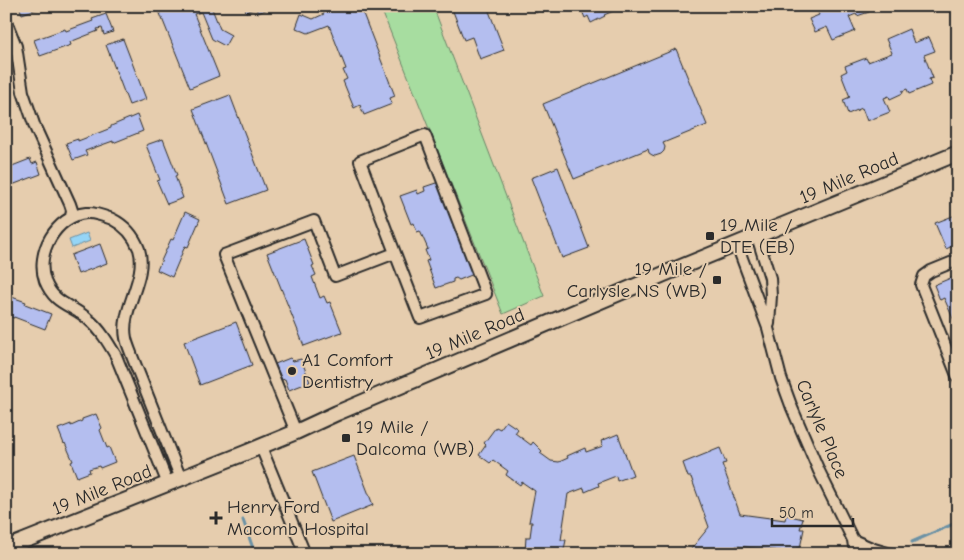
<svg xmlns="http://www.w3.org/2000/svg" width="964" height="560" font-family="'Comic Neue',sans-serif">
<rect width="100%" height="100%" fill="#e6cdae"/>
<filter id="ink" filterUnits="userSpaceOnUse"><feTurbulence type="fractalNoise" baseFrequency=".02" numOctaves="2"/><feDisplacementMap in="SourceGraphic" scale="10" xChannelSelector="R" yChannelSelector="G"/><feConvolveMatrix kernelMatrix="1 2 1 2 8 2 1 2 1" color-interpolation-filters="sRGB"/></filter>
<g filter="url(#ink)">
<path fill="#a7dda0" stroke="#698466" d="M380 6H433L544 296 503 314Z"/>
<path fill="#95d5f6" stroke="#6b91a5" d="M87 233 90 241 72 248 69 240Z"/>
<g fill="none" stroke-linecap="round" stroke-linejoin="round">
<path stroke="#6b91a5" stroke-width="3" d="M243 520 255 554
M912 542 958 522"/>
</g>
<path fill="#b4beef" stroke="#2b2b2b" d="M19 6H45L22 14Z
M157 6H211L220 29 231 35 225 46 212 39 201 12 194 14 219 76 190 88Z
M244 6H275L258 13 256 8 246 12Z
M321 6H360L395 96 390 98 392 104 364 115 360 105 354 108 343 81 347 79 343 70 346 69 329 25 308 33 296 28 301 14 313 19 324 14Z
M451 6H487L504 50 480 59 472 37 464 40Z
M531 6H548L549 7 543 12 541 9 536 13Z
M584 6H625L604 15 605 16 591 23 588 16 585 18 582 11 585 9Z
M815 6H888L874 12 872 7 868 9 869 12 857 16 856 14 849 17 855 31 833 40 827 27 815 32 809 19 819 15Z
M106 14 113 32 104 35 102 28 97 29 98 31 70 42 71 45 40 56 34 40 65 29 66 31 93 21 92 19Z
M909 29 914 43 929 37 935 51 924 55 933 78 929 79 931 85 909 94 907 89 902 91 903 93 890 99 889 96 884 98 890 112 867 121 862 108 848 114 843 100 850 97 841 74 847 71 845 66 866 58 868 62 892 53 886 39Z
M123 39 146 99 129 105 106 45Z
M676 49 707 125 663 143 665 147 664 151 661 154 655 156 652 155 649 153 648 149 574 179 543 104Z
M230 95 266 190 229 204 193 109Z
M137 115 143 131 113 143V141L85 151 87 155 73 160 66 143 78 139V141L111 128V126Z
M163 139 177 175 175 176 183 198 167 204 157 181 160 180 146 145Z
M30 159 32 164 37 162 41 174 12 185 11 183 6 185V172L8 171 7 168Z
M558 167 589 248 562 258 531 178Z
M439 182 474 274 459 280 456 278 453 279V282L436 288 426 261 429 260 425 250 428 249 420 231 417 232 414 223 411 224 400 196 417 190 418 194 425 191 424 187Z
M185 212 200 219 188 247 185 246 172 277 157 270 171 239 173 240Z
M958 214V240L956 241 957 244 946 249 935 223Z
M304 239 314 265 312 266 316 275 312 277 320 298 324 296 327 303 330 302 342 332 304 346 267 253Z
M100 244 107 263 78 274 71 255Z
M958 275V330L944 298 940 300 934 285Z
M6 295 26 302 25 304 51 314 45 329 14 317V318L6 316Z
M236 322 252 365 200 385 184 342Z
M290 358 293 361 301 359 310 382 289 390 285 379 282 380 275 364Z
M96 414 102 428 100 430 107 448 109 447 115 462 100 468 99 466 89 469 90 472 77 477 71 462 73 461 65 443 64 444 58 429 71 424V426L82 421V419Z
M506 421 518 429 515 433 531 445 533 442 542 451 540 453 551 461 559 462 568 458 567 456 585 448 586 452 603 446 601 441 618 434 633 475 617 481 616 476 598 483 599 486 585 492 584 488 568 494 561 540H566L563 554H538L525 552 526 537H530L532 522H529L535 491 522 482 520 485 506 475 508 471 493 460 490 463 479 455 486 445 484 443 496 427 500 429Z
M720 448 726 463 722 464 740 514 785 520 786 515 803 519 800 529H804L800 548H797L796 554H781V551L736 546 729 554H687L709 527 691 477H688L683 463Z
M354 456 373 505 331 522 312 472Z"/>
<g fill="none" stroke-linecap="round" stroke-linejoin="round">
<g stroke="#2b2b2b" stroke-width="14">
<path id="street" d="M6 21 16 46 23 92 35 127 70 204 72 210 71 217
M757 236 770 278 771 296 769 324
M737 245 768 328 781 378 792 408 819 471 853 540 855 554
M958 260 931 271 924 276 921 285 958 378
M296 432 224 255 314 221 335 276 395 253 360 161 425 135 486 294 420 318 395 253
M261 447 305 554
M168 484 116 356C109 344 101 330 89 320 72 304 55 306 45 281 35 253 56 216 86 213 95 212 104 216 112 219 124 225 134 236 139 249 148 278 120 309 126 338 127 344 130 350 132 356L181 479
M853 540 874 549 891 554"/>
</g>
<g stroke="#2b2b2b" stroke-width="18">
<path id="secondary" d="M6 548 245 453 296 432 337 413 664 274 958 153"/>
</g>
<use href="#street" stroke="#e6cdae" stroke-width="10"/>
<use href="#secondary" stroke="#e6cdae" stroke-width="14"/>
</g>
</g>
<g fill="#2b2b2b" stroke="#e6cdae" stroke-width="2">
<rect x="705" y="231" width="10" height="10" rx="2.5"/>
<rect x="712" y="275" width="10" height="10" rx="2.5"/>
<circle cx="292" cy="371" r="5"/>
<rect x="341" y="433" width="10" height="10" rx="2.5"/>
<path d="M213.5 510.5h5v5h5v5h-5v5h-5v-5h-5v-5h5z"/>
</g>
<g text-anchor="middle" dominant-baseline="central" stroke-width="4" stroke-linejoin="round" paint-order="stroke">
<g font-size="19" fill="#2b2b2b" stroke="#e6cdae">
<text transform="translate(849 178) rotate(-23)">19 Mile Road</text>
<text transform="translate(475 334) rotate(-23)">19 Mile Road</text>
<text transform="translate(822 429) rotate(67)">Carlyle Place</text>
<text transform="translate(102 490) rotate(-22)">19 Mile Road</text>
</g>
<g font-size="19" fill="#2b2b2b" stroke="#e6cdae" text-anchor="start">
<text x="720" y="225">19 Mile /<tspan x="720" dy="22">DTE (EB)</tspan></text>
<text x="707" y="269" text-anchor="end">19 Mile /<tspan x="707" dy="22">Carlysle NS (WB)</tspan></text>
<text x="302" y="360">A1 Comfort<tspan x="302" dy="22">Dentistry</tspan></text>
<text x="356" y="427">19 Mile /<tspan x="356" dy="22">Dalcoma (WB)</tspan></text>
<text x="227" y="507">Henry Ford<tspan x="227" dy="22">Macomb Hospital</tspan></text>
</g>
</g>
<rect width="964" height="560" fill="none" stroke="#e6cdae" stroke-width="25"/>
<rect x="12" y="12" width="939" height="535" fill="none" stroke="#2b2b2b" stroke-width="2" filter="url(#ink)"/>
<path d="M772 518v8h81v-8" fill="none" stroke="#2b2b2b" stroke-width="2.5"/>
<text x="779" y="518" font-size="15" fill="#2b2b2b" stroke="#e6cdae" stroke-width="4" paint-order="stroke">50 m</text>
</svg>
